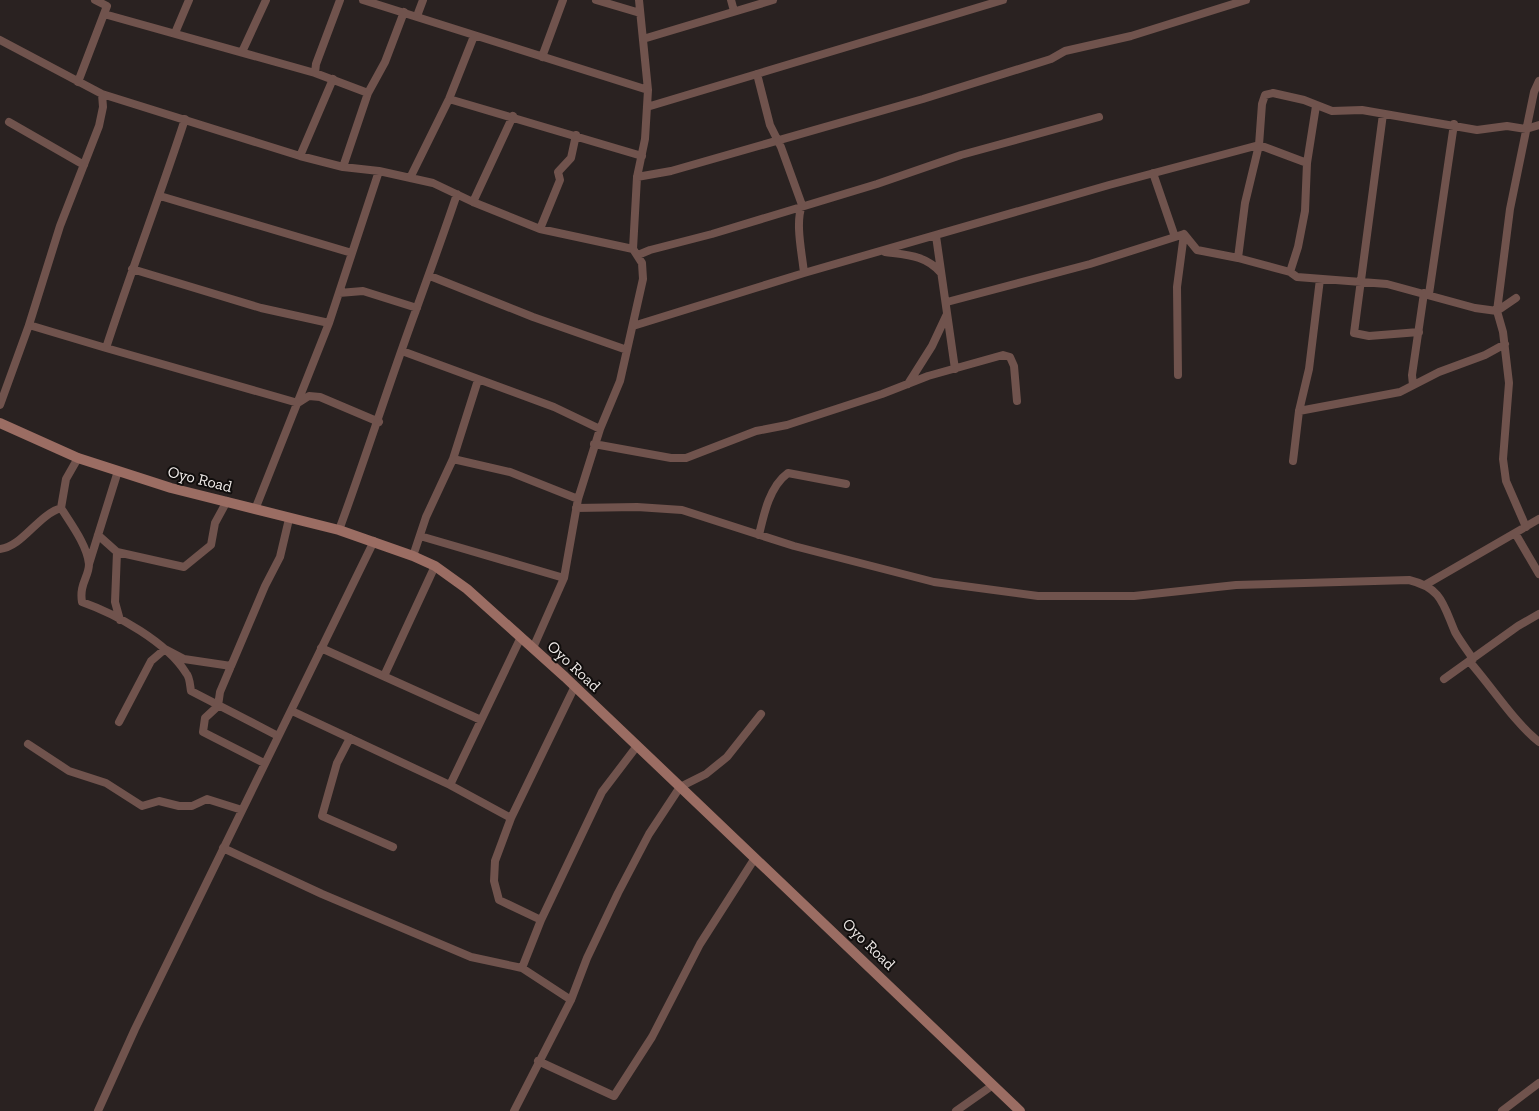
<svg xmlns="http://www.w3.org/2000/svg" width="1539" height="1111" font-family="'Zilla Slab',serif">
<rect width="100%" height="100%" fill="#2a2221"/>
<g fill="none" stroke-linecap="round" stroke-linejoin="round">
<path stroke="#70534d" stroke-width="8" d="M363 0 648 90
M596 0 640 13
M731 0 734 11
M104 14 315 73 368 93
M417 16 423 0
M175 33 189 0
M643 39 773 0
M0 40 102 94 103 107 99 126 60 226 29 325 0 405
M242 52 266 0
M542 57 563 0
M315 73 316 64 340 0
M757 74 770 125 781 147 802 205C795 223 802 253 804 273
M78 82 107 6 95 0
M102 94 300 156 343 167 379 171 433 183 473 202 540 229 633 249
M449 99 642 156
M647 107 1003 0
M1383 114 1354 333 1369 336 1419 332
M9 122 84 165
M300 156 333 79
M1307 163 1259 145 1245 203 1238 258 1290 272 1298 247 1305 211 1307 163 1316 106
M343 167 368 93 385 62 404 12
M1153 173 1175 237 1184 234 1177 287 1178 375
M637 177 671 171 923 99 1051 59 1065 51 1131 36 1246 0
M410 178 449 99 474 36
M160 196 352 253
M473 202 513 116
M540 229 560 180 558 172 571 158 576 135
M1184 234 1197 250 1238 258
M936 236 955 369
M885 252C907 255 926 255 941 273
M638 255 650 250 712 234 877 184 961 155 1099 117
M132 269 261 308 329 323
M1290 272 1297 277 1387 284 1475 308 1497 311 1516 298
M430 276 533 317 627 350
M339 293 363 291 417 308
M1429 294 1454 124
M947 302 1090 264 1175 237
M29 325 106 348C131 271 160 196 185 119
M633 326 804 273 1109 185 1259 145 1262 104 1265 95 1273 93 1304 100 1332 111 1362 110 1477 130 1507 126 1526 129 1539 125
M106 348 298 403 309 396 320 397 379 422
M402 351 554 407 600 429
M908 384 932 346 947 314
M1413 385 1412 375 1424 293
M1299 411 1400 392 1439 372 1485 355 1505 344
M594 444 671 458H686L756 431 787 425 882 394 928 376 1003 355 1010 357 1014 366 1017 401
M453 459 510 472 578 499
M1293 461 1299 411 1309 369 1320 279
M256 507 329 323 379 171
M61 508C71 524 87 545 89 564 89 577 79 584 82 602 116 614 167 642 186 673 190 677 190 686 191 691L278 736
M576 508 637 507 682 510 794 546 934 582 1038 596H1134L1236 585 1409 580C1442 588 1443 604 1455 632 1460 641 1467 650 1473 659
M1526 527 1506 481 1503 459 1509 383 1503 332 1497 311 1510 209 1534 92 1539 81
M339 530C366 457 389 383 416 310 430 271 444 233 457 194
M1515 533 1539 574
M98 535 117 552 184 567 211 545 215 523 227 501
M759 535C764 513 770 486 788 473L846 484
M420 536 564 578
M0 549C22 547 38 515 61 508L66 479 78 458
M117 552 115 602 120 620
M413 556 426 517 453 459 478 380
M89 564 118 471
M1425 585 1539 519
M321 648 481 720
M533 648 564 578 578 499 600 429 620 381 643 279 642 263 633 249 637 177 645 139 648 90 639 0
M1469 661C1492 687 1513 721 1539 742
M384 676 435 566
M1444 679 1518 626 1539 614
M292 711 450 785 511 818
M119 722 151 661 165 649 184 659 231 666
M350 738 337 763 322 816 393 847
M28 744 69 771 106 783 142 806 159 801 179 806H192L207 799 242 810
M264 763 203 732 205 718 218 706 220 692 265 586 280 557 289 519
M450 785 521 637
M223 848 322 894 471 957 522 968 571 1000
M541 920 499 900 494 881 495 861 511 818 575 686
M522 968 541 920 602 792 637 746
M538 1061 614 1096 652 1037 700 944 755 858
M98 1111 135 1029 374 541
M514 1111 571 1000 587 958 618 893 649 834 680 787 706 774 727 757 761 714
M956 1111 993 1085
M1502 1111 1539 1083"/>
<path stroke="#9b6d63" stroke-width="10" d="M0 423 78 458 171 488 339 530 413 556 435 566 467 589 565 677 1020 1111"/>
</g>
<g text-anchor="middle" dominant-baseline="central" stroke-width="4" stroke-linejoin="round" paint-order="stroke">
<g font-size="16" fill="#efeae8" stroke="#100d0c">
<text transform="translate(200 479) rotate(14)">Oyo Road</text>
<text transform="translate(574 666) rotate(43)">Oyo Road</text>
<text transform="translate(869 944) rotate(44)">Oyo Road</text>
</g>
</g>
</svg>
